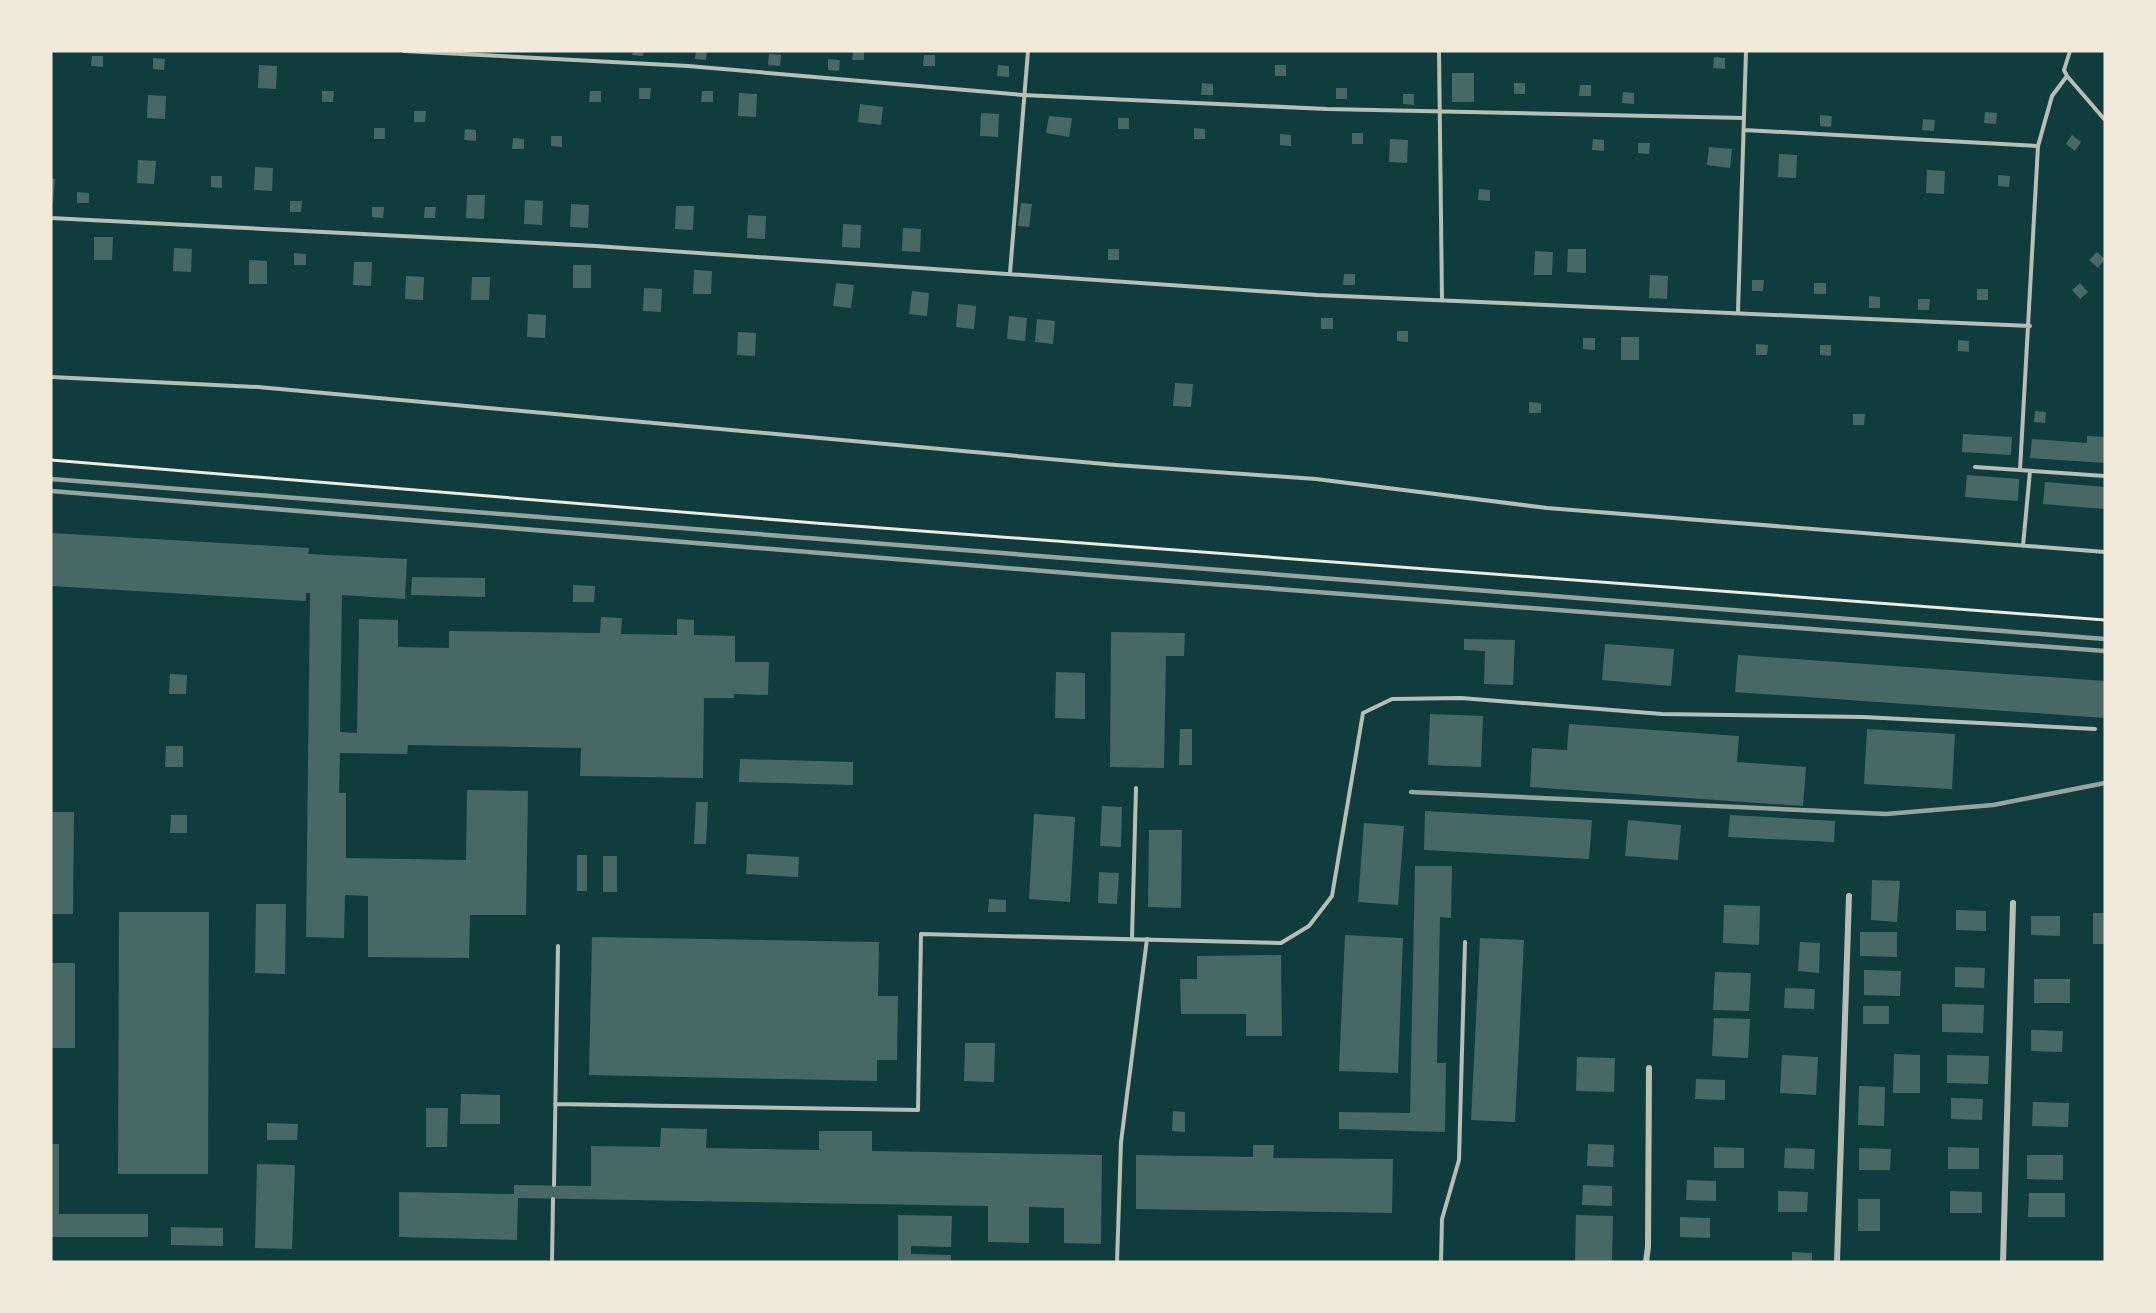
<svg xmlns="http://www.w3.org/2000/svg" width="2156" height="1313" font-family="'DM Sans',sans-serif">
<rect width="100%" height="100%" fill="#0f3d3e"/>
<path fill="#486865" d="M633 51H644L643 56 632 55Z
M696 51H707L706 60 695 59Z
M853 51H864V60H852Z
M769 54 781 55 780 66 768 65Z
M924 55H935V66H923Z
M92 56H103V67L91 66Z
M1714 57 1725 58V69L1713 68Z
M153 58 165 59 164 70 153 69Z
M828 59 840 60 839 71 828 70Z
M259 65 277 66 276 89 258 88Z
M998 65 1009 66V77L997 76Z
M1275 65H1286V76H1275Z
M1452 73H1474V102H1452Z
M1202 83 1213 84V95H1201Z
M1514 83H1525V94H1514Z
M1580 85H1591V96H1579Z
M639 88H651L650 99H639Z
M1336 88H1347V99H1336Z
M322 91H334L333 102H322Z
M590 91H601V102H589Z
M702 91H713V102H701Z
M1623 92 1634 93V104L1622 103Z
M739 93 757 94 756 117 738 116Z
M1403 94H1414V105L1403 104Z
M148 95 166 96 165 119 147 118Z
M860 104 883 107 881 125 858 122Z
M414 111H426L425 122H414Z
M1985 112 1997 113 1996 124 1984 123Z
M981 113 999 114 998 137 980 136Z
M1820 115 1832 116 1831 127 1820 126Z
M1049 116 1072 118 1069 137 1046 133Z
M1118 118H1129V129H1118Z
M1923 119 1935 120 1934 131 1922 130Z
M374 128H385V139H374Z
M1194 128 1205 129V139H1194Z
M465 129 476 130V141L464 140Z
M1352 133H1363V144H1352Z
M1280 134 1291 135V146L1280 145Z
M2072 135 2081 142 2075 151 2066 144Z
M551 136H562V147L551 146Z
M513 138 524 139V149H512Z
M1390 139 1408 140 1407 163 1389 162Z
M1593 139 1604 140V151L1592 150Z
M1638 143H1650L1649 154 1638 153Z
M1709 147 1732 149 1730 168 1707 165Z
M1779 154 1797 155 1796 178 1778 177Z
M138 160 156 161 154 184 137 183Z
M255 167 273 168 272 191 254 190Z
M1927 170 1945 171 1944 194 1926 193Z
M1998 175 2010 176 2009 187 1998 186Z
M211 176H222V188L211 187Z
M51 178 55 179 53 202 51 201Z
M1479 189 1490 190V201L1478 200Z
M77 192 89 193V203H77Z
M467 195H485L484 219 466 218Z
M525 200 543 201 542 225 524 224Z
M290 201H302L301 212H290Z
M1021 203 1032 204 1029 227 1018 226Z
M571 204 589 205 588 228 570 227Z
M676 206H694L693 230 675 229Z
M372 207H384L383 218 372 217Z
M425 207H436L435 218H424Z
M748 215 766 216 765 239 747 238Z
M843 224 861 225 860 248 842 247Z
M903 228 921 229 920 252 902 251Z
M94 237H113L112 260H94Z
M174 248 192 249 191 272 173 271Z
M1108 249H1119V260H1108Z
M1568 249H1586V273L1567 272Z
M1535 251 1553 252 1552 275H1534Z
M2097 252 2105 259 2098 268 2089 260Z
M294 253 306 254V265H294Z
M249 260 267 261V284H249Z
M354 262H372L371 286 353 285Z
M573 265H591V288H573Z
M694 270 712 271 711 294H693Z
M1344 274H1355V285H1343Z
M1650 275 1668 276 1667 299 1649 298Z
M406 276 424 277 423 300 405 299Z
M472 277H490L489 300H471Z
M1752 280H1764L1763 291H1752Z
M836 283 854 285 851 308 833 306Z
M1814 283H1826V294H1814Z
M2080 283 2088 292 2080 299 2072 290Z
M644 288 662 289 661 312 643 311Z
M1977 289H1988V300H1977Z
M912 291 929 293 927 316 909 314Z
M1869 296 1880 297V308H1869Z
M1918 299H1930L1929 310H1918Z
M958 304 976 306 974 329 956 327Z
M528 314 546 315 545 338 527 337Z
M1009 316 1027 318 1025 341 1007 339Z
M1321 318H1333V329H1321Z
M1037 319 1055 321 1053 344 1035 342Z
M1397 331H1408V342L1397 341Z
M738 332 756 333 755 356 737 355Z
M1621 337H1639V360H1621Z
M1583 338H1595V350L1583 349Z
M1958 340 1969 341V352L1958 351Z
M1756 344 1768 345 1767 355H1756Z
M1820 345H1831V356L1820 355Z
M1175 383 1193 384 1191 407 1173 406Z
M1529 402 1541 403V413H1529Z
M2035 411 2046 412 2045 423 2034 422Z
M1853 414H1865L1864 425H1853Z
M1963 434 2012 437 2011 455 1962 452Z
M2087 436 2105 437V463L2030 458 2032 439 2087 443Z
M1967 475 2019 479 2018 501 1965 497Z
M2045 482 2105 487V509L2043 504Z
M51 533 309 548 308 554 407 559 405 599 342 595 340 732 357 733 359 619 398 620V647L449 648V631L600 633 601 617 622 618 621 634 677 635V619L694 620V635L735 636V662H769L768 695 734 694V698H704L703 778 580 776 581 748 408 745 407 754 340 753 339 793H346V858L466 860 467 790 528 791 526 915H470L469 958 368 957V896L345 895 344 938 306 937 310 593H306V601L51 586Z
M412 577 485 578V597L411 595Z
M573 585 595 586 594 602H573Z
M1111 632 1185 633 1184 656H1166L1164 768 1110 767Z
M1464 639 1515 640 1513 685 1484 684 1485 651 1464 650Z
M1605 644 1674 649 1671 686 1602 680Z
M1738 655 2105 681V718L1735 692Z
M1056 672 1085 673V719L1055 718Z
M170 674 187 675 186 694H169Z
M1430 714 1483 716 1481 767 1428 765Z
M1569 724 1739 736 1737 762 1806 767 1803 806 1530 787 1532 748 1567 750Z
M1180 729H1192V765H1179Z
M1867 729 1955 734 1952 789 1864 784Z
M166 746H183V767H165Z
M740 759 853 762V785L739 782Z
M696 802H708L706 844H694Z
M1102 806 1122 807 1121 847 1100 846Z
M1425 811 1592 820 1589 859 1424 850Z
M51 812H74L73 914H51Z
M1034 814 1075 817 1070 902 1029 899Z
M171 815H187V833H170Z
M1730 815 1835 821 1834 842 1728 837Z
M1628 820 1681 825 1678 860 1625 856Z
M1364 823 1404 826 1398 905 1358 902Z
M1149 830H1182L1181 908 1148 907Z
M747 854 799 857 798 877 746 874Z
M577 855H587V891H577Z
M603 856H617V892H603Z
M1415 866H1452L1451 918 1440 917 1437 1063H1446L1445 1132 1339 1129V1112L1410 1113Z
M1099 872 1119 873 1117 904 1098 903Z
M1872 880 1900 881 1897 922 1871 920Z
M989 899 1006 900V912H988Z
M256 904H286L285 974 255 973Z
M1724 905 1760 906 1759 945 1723 943Z
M1956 910 1986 911V931L1956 930Z
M119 912H209L208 1174H118Z
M2093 913H2105V944H2093Z
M2031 916H2060V936L2031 935Z
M1860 932H1897V957L1860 956Z
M1345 935 1403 938 1398 1073 1339 1071Z
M592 937 879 942 878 996H898L897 1060H877V1081L589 1075Z
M1480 938 1524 940 1515 1122 1471 1120Z
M1800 942 1820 943 1819 973 1798 971Z
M1281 955 1282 1036H1246V1014H1181L1180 979H1197V956Z
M51 963H75V1048H51Z
M1955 967 1985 968 1984 988 1955 987Z
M1864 970 1901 971 1900 996 1864 995Z
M1715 972 1751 973 1749 1011 1713 1010Z
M2034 979H2070V1003H2034Z
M1785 988 1815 989 1814 1009 1784 1008Z
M1942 1004 1984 1005 1983 1033 1942 1032Z
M1863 1006H1889V1024H1863Z
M1714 1018 1750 1019 1748 1058 1712 1056Z
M2031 1030 2063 1031 2062 1052 2031 1051Z
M965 1043H995L994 1082 964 1081Z
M1894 1054 1920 1055V1093H1893Z
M1782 1055 1818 1057 1816 1095 1780 1093Z
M1947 1055 1989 1056 1988 1084 1947 1083Z
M1577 1057 1615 1058 1614 1092 1576 1091Z
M1696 1079 1725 1080V1100L1695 1099Z
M1859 1086 1885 1087 1884 1126 1858 1125Z
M461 1094 500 1095V1124H460Z
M1951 1098 1983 1099 1982 1120 1951 1119Z
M2033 1102 2069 1103 2068 1127 2032 1126Z
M426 1108H448L447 1147H426Z
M1173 1111 1185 1112V1132L1172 1131Z
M267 1123 298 1124 297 1140H267Z
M661 1128 707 1129 706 1148 819 1150V1131H872V1151L1102 1155 1101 1244 1064 1243V1208L1029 1207V1243L988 1242V1206L518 1198 517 1240 399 1237V1192L514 1194V1185L591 1186V1146L660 1147Z
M51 1144H59V1214H148V1237H51Z
M1588 1144 1614 1145 1613 1167 1587 1166Z
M1253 1145H1274L1273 1158 1393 1159 1392 1213 1136 1209V1155L1253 1157Z
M1714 1147 1744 1148V1168H1714Z
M1948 1147 1979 1148V1169H1948Z
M1785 1148 1815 1149 1814 1169 1784 1168Z
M1859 1148 1891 1149 1890 1170H1859Z
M2027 1155H2063V1180L2027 1179Z
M257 1164 295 1165 292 1249 255 1248Z
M1687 1180 1716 1181V1201L1686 1200Z
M1583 1185 1612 1186V1206L1582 1205Z
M1778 1191 1808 1192 1807 1212H1778Z
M1950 1191 1982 1192V1213H1950Z
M2029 1193H2065V1217H2028Z
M1858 1199H1880V1231H1858Z
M898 1215 952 1216 951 1247 911 1246V1254L951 1255V1262H898Z
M1576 1215 1613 1216 1612 1262H1575Z
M1680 1217 1710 1218V1238L1680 1237Z
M171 1227 223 1228V1246L171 1245Z
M1792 1252 1812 1253V1262H1792Z"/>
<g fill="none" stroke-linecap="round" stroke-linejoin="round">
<path stroke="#f1e9da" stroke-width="3" d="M51 460 815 523 2105 620"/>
<path stroke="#b8beb3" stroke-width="4" d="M404 51 688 66 1023 95 1327 109 1744 118
M1439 51 1442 300
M2070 51 2064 70 2067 76 2105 120
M1744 130 2038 146
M51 218 596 246 1317 295 2030 326
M1010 273 1028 51
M1738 312 1746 51
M51 377 258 387 1116 465 1316 479 1547 508 2105 552
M1975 467 2105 476
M2020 470 2038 146 2052 96 2067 76
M2023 546 2030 471
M1132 938 1136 788
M555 1104 918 1110 921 934 1281 943 1309 926 1332 896 1363 713 1392 699 1461 698 1662 714 1863 717 2095 729
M554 1185 558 946
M552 1262 553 1199
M1117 1262 1121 1142 1147 939
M1441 1262 1442 1219 1459 1160 1465 942"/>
<path stroke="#b8beb3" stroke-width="6" d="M1646 1262 1648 1247 1649 1068
M1837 1262 1849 896
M2003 1262 2013 903"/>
<path stroke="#97a49c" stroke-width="4.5" d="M51 479 2105 639
M51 491 1117 577 2105 651
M1411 792 1886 814 1993 805 2105 783"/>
</g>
<rect width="2156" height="1313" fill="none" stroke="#f1e9da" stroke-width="105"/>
</svg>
